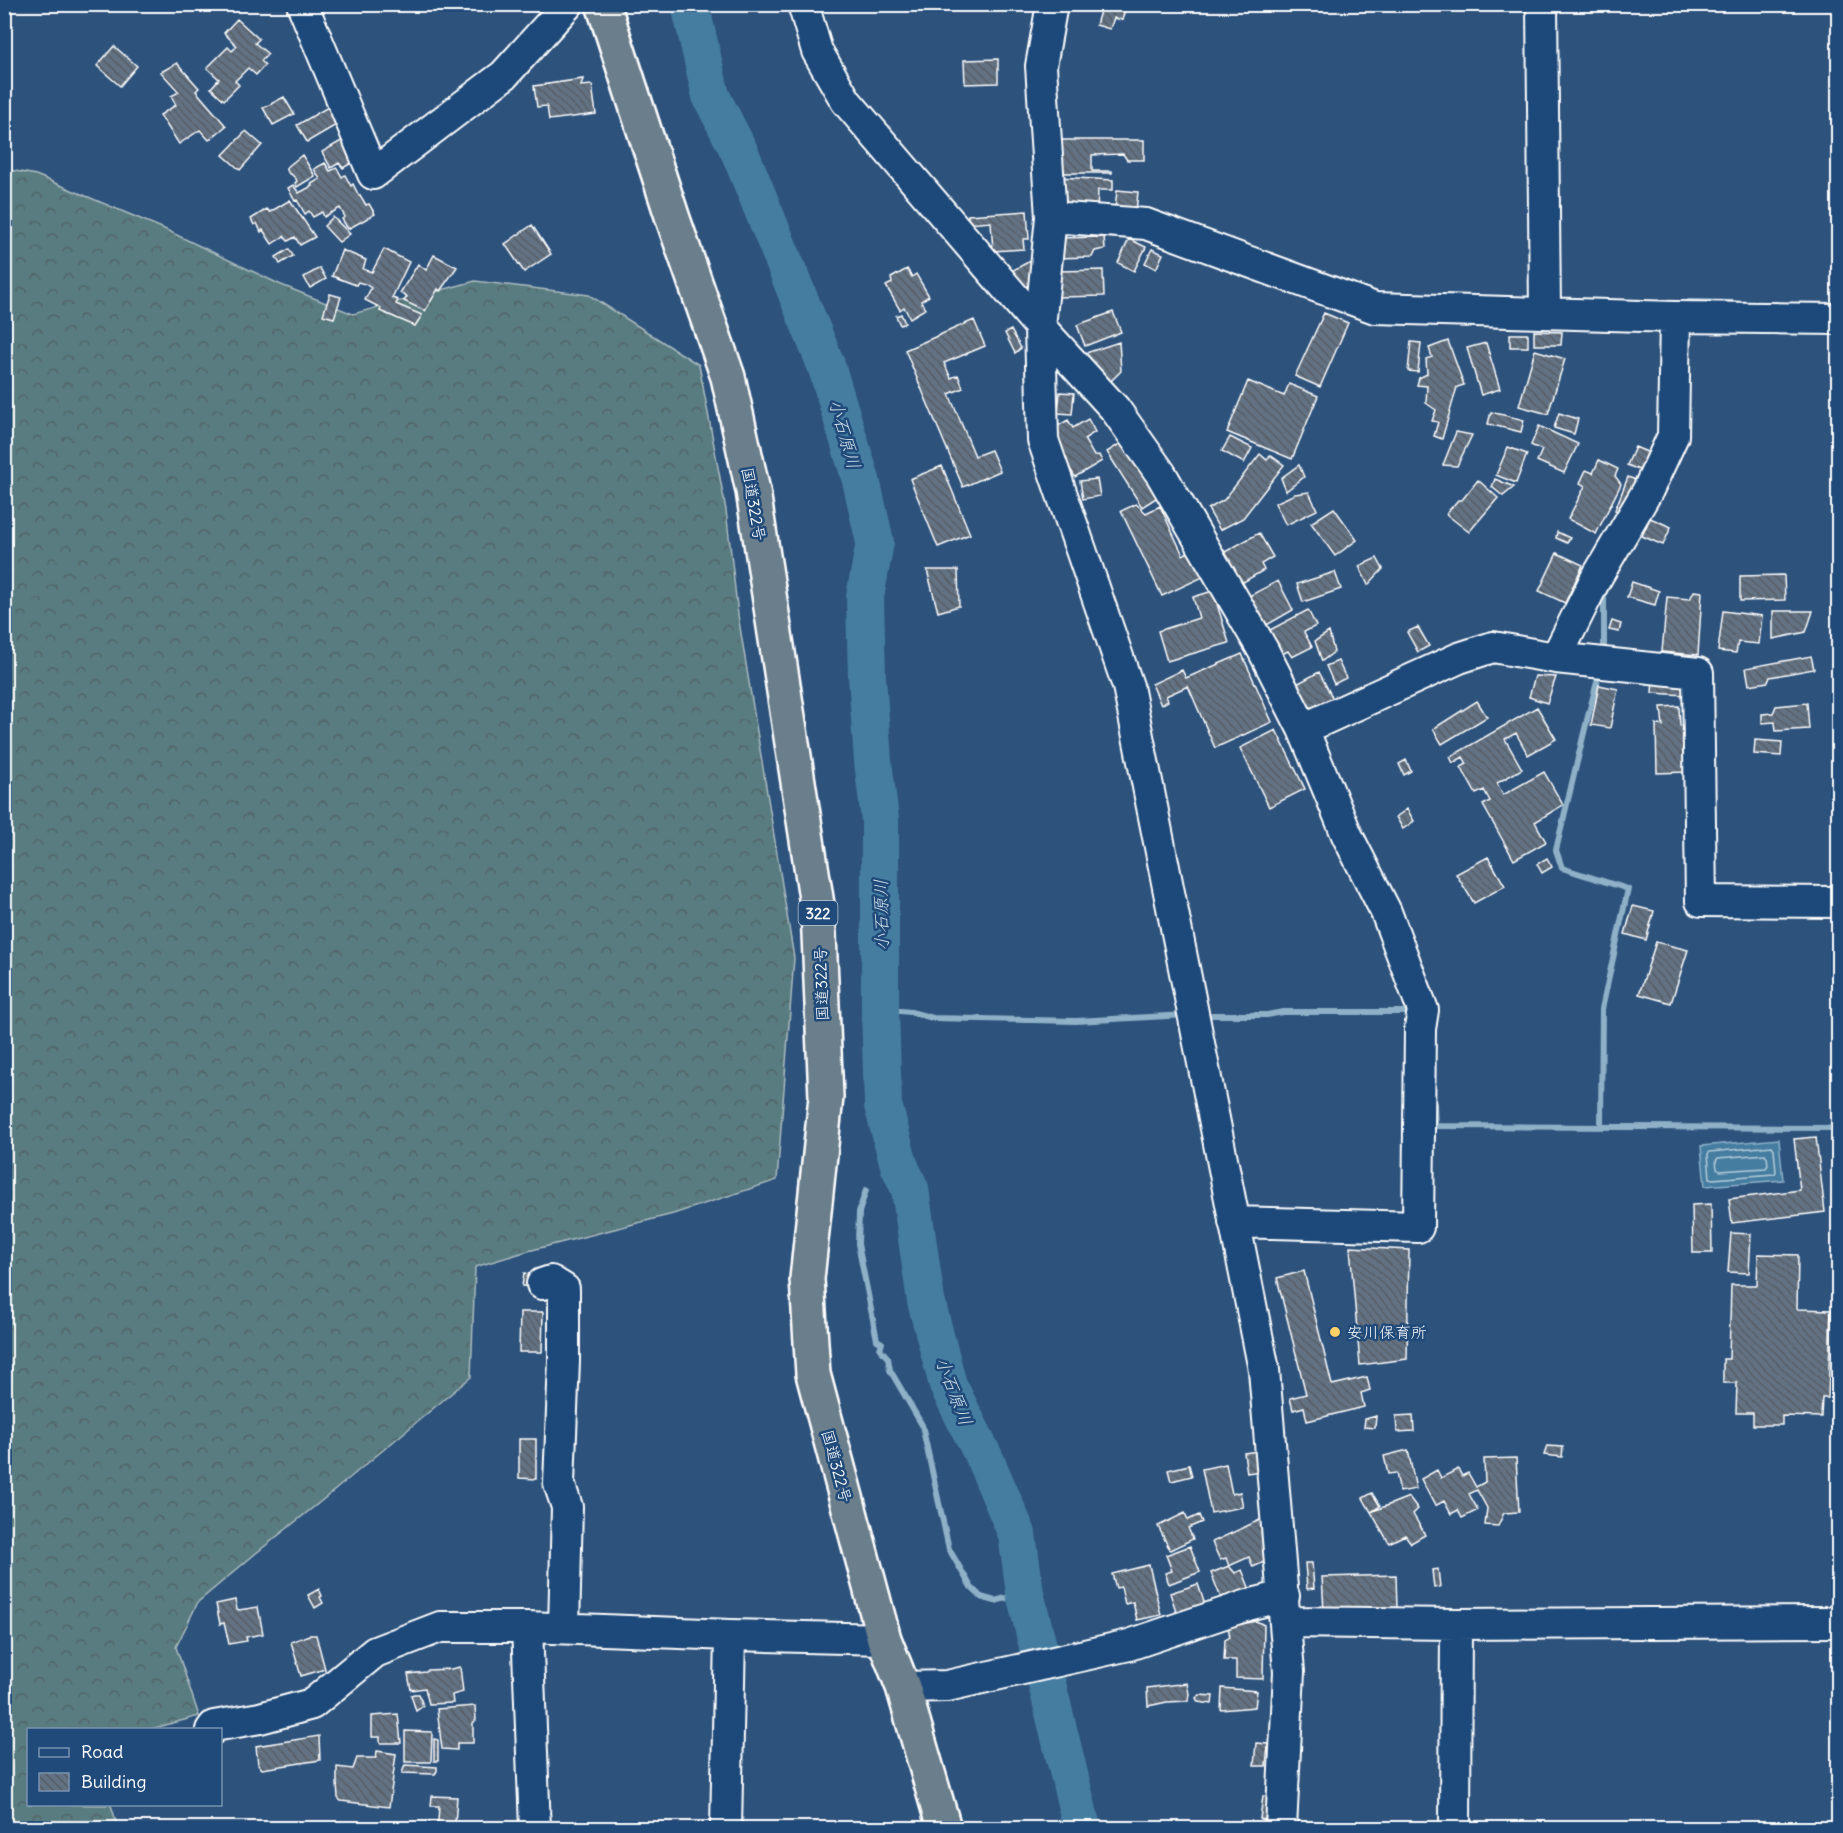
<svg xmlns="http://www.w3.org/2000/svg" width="1843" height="1833" font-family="Delius,'Klee One',sans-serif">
<defs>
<pattern id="forest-crowns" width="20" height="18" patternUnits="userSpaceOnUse" patternTransform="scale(1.5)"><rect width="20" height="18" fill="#587b80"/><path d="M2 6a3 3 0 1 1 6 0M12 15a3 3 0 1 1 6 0" fill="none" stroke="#526466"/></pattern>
<pattern id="building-back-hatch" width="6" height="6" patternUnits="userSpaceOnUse" patternTransform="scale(1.5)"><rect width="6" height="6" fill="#637283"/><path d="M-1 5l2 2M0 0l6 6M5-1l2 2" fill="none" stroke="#565d65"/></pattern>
</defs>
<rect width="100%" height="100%" fill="#2d527c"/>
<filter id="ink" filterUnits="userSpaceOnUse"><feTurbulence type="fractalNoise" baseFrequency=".0167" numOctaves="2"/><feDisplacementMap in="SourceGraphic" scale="12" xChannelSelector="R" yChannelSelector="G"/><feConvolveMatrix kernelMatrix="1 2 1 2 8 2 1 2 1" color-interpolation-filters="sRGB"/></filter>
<g filter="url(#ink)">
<path fill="url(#forest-crowns)" stroke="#acbdc0" stroke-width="1.5" d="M5 169 36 175 162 228 279 284 353 314 475 281 589 295 699 365 726 510 738 615 794 958 777 1180 673 1214 528 1251 475 1267 471 1377 335 1490 255 1554 198 1602 176 1647 199 1716 151 1729 28 1730V1804L111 1805 118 1828H5Z"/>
<path fill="#457da1" stroke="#8fb1c7" stroke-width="1.5" d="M1779 1139 1783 1180 1705 1186 1701 1146Z"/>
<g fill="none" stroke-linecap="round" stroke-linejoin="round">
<path stroke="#b5cbd9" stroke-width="1.5" d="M1772 1146 1774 1149 1776 1172 1774 1174 1713 1179 1710 1178 1708 1154 1710 1152Z
M1765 1154 1767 1157 1768 1165 1766 1168 1720 1171 1717 1169 1716 1161 1718 1158Z"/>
<path stroke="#8fb1c7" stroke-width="6" d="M1689 302 1733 303
M1604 645V594L1606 590
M1600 671 1588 716 1556 850 1562 868 1628 889 1602 1009 1601 1126
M880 1009 911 1012 933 1018 1076 1021 1186 1015
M1212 1015H1267L1283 1012H1409
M1434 1104 1435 1126 1838 1128
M866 1190 859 1212 858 1244 877 1340 882 1343 880 1349 888 1358 890 1370 922 1425 949 1549 971 1587 981 1597 995 1601 1025 1593"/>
<path stroke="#457da1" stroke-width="38" d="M690 4 711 96 740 153 826 365 861 480 875 542 865 597 867 677 873 761 880 820V1009L883 1105 899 1165 910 1189 926 1301 948 1385 984 1457 1017 1534 1025 1593 1082 1828"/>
</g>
<path fill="url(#building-back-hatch)" stroke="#fff" stroke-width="1.5" d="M1102 4H1127L1122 20 1114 18 1110 29 1096 25Z
M237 19 259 39 255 43 268 54 261 61 265 65 256 75 248 68 235 81 239 85 224 100 211 88 219 79 207 68 228 47 232 51 237 46 224 33Z
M114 46 137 66 120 86 97 66Z
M998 59V83L965 84 964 60Z
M177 63 199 88 196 91 226 126 209 140 200 130 179 144 160 115 176 105 171 96 179 92 161 72Z
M583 79 581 86 592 85 596 114 549 120 547 106 537 107 534 86Z
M284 97 294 114 273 125 263 108Z
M328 107 338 124 307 142 297 125Z
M246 131 262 145 240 170 223 155Z
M343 140 355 161 343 168 339 163 331 168 322 152Z
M1058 140H1144V160H1127L1123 154 1092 155V171H1112V173H1058Z
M302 155 315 176 297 187 295 183 297 181 296 179 291 174H289L286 168Z
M325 163 330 171 337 168 342 177 345 175 351 186 353 184 359 196 360 195 366 205 369 204 375 214 348 229 342 219 345 217 340 208 324 217 322 212 313 217 309 211 305 214 297 200 295 201 288 188 293 185 299 193 312 186 311 184 320 179 314 169Z
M1057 177 1113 180V190H1098L1097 214 1055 213Z
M1117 190 1138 192 1136 213 1115 210Z
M290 200 315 237 300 245 295 237 288 241 284 236 272 244 263 230 261 232 257 223 254 225 251 219 267 209 270 212Z
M1027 211 1029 239H1023L1024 249 993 251 991 222 968 224V215Z
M333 217 350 234 339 242 324 226Z
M532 225 551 254 524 272 505 244Z
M1104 237 1105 249 1095 251 1092 257 1055 258V238Z
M1129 239 1146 247 1134 271 1118 263Z
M289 249 293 256 280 264 276 257Z
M384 249 409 262 392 298 398 300 396 304 422 315 415 326 380 311 381 308 365 300 371 288 365 284 358 282 356 285 332 276 342 250 366 260 363 269 372 272Z
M1152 249 1163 254 1156 269 1145 263Z
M434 255 457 267 440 291 438 289 425 311 404 301 407 297 400 293 418 264 426 270Z
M1032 260 1033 284 1015 294 1004 275Z
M320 268 326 279 310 288 304 277Z
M907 269 912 277 916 274 929 296 921 301 925 309 910 318 904 307 900 310 886 286 892 283 891 278Z
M1103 270 1104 296 1059 297 1058 271Z
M330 294 341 297 334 318 323 315Z
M1113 312 1121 332 1085 346 1077 325Z
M1324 313 1348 323 1320 387 1295 376Z
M901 314 905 323 900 325 896 316Z
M974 320 985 346 944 363 951 378 958 375 963 388 949 394 975 456 991 450 1000 471 963 487 905 350Z
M1011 330 1021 348 1015 353 1005 333Z
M1534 331 1562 332 1561 345H1534Z
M1510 334H1528V347H1510Z
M1448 341 1464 385 1457 387 1442 439 1434 436 1438 422 1432 421 1436 410 1426 403 1427 386 1417 385 1419 378 1427 374 1426 359 1432 357 1429 348Z
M1119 342 1121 371 1108 384 1088 362 1086 353Z
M1411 342 1421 343 1418 372 1408 371Z
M1486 343 1500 389 1481 395 1467 348Z
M1535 350 1565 359 1548 414 1519 406Z
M1248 381 1284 396 1289 384 1318 396 1292 459 1227 432Z
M1060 392 1074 393 1072 414 1058 413Z
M1491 412 1524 420 1521 432 1488 424Z
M1559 413 1578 419 1574 434 1554 428Z
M1088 419 1095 432 1084 439 1094 456 1099 455 1102 461 1075 477 1049 431 1068 420 1073 428Z
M1539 426 1578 444 1564 473 1537 461 1542 450 1531 445Z
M1456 432 1472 435 1457 466 1443 465Z
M1230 437 1252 448 1244 463 1222 451Z
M1129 438 1164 493 1142 507 1107 452Z
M1508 447 1527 454 1516 483 1496 475Z
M1635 447 1652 454 1644 472 1627 465Z
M1260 454 1267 460 1270 455 1284 465 1243 518 1220 530 1208 509 1224 500Z
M1599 460 1618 469 1615 476 1621 484 1596 534 1568 519 1585 486 1580 483 1586 470 1593 473Z
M1299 465 1304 477 1286 491 1281 478Z
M942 466 970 534 938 547 910 479Z
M1628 477 1638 481 1625 514 1615 510Z
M1097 479 1100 496 1083 499 1080 481Z
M1495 479 1514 487 1503 496 1492 487Z
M1478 480 1498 498 1469 532 1446 514 1458 500H1462Z
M1309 492 1317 510 1286 525 1275 503 1295 494Z
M1136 504 1146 513 1160 506 1183 555 1190 551 1203 577 1162 596 1121 511Z
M1334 508 1357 540 1335 556 1311 523Z
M1650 518 1671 527 1663 545 1642 536Z
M1557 532 1570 538 1567 543 1556 538Z
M1259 533 1273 557 1261 564 1264 570 1240 584 1223 553Z
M1557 553 1583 565 1565 603 1539 591Z
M1377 558 1383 569 1368 585 1359 566Z
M927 570H958L959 606 938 612Z
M1335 572 1341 589 1303 602 1297 584Z
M1784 575 1785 600 1740 601V576Z
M1278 581 1293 610 1265 626 1249 596Z
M1632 582 1659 591 1655 605 1627 597Z
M1213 591 1229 643 1167 661 1158 631 1199 618 1193 597Z
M1694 591 1702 592 1698 655 1662 652 1667 597 1690 599Z
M1308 610 1316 626 1304 632 1312 647 1292 657 1288 651 1278 656 1266 632Z
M1723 611 1762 616 1759 644 1738 642 1736 653 1718 651Z
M1773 611H1813L1806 632 1773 639Z
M1612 621 1621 624 1619 632 1609 630Z
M1418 627 1429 646 1418 652 1407 632Z
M1329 632 1334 652 1322 661 1315 641Z
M1242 654 1272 722 1215 748 1188 686 1166 696 1168 701 1161 705 1152 684 1182 670 1186 678Z
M1811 656 1814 669 1770 677 1768 682 1749 685 1746 668Z
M1338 661 1346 678 1334 684 1326 666Z
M1319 672 1333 699 1307 712 1293 686Z
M1535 676 1556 677 1547 703 1529 697Z
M1653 678 1687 680 1686 695 1652 693Z
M1599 685 1618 689 1610 728 1591 725Z
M1477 701 1487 717 1442 744 1433 729Z
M1807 703 1809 729 1776 731 1775 722 1762 723V714L1773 713 1776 706Z
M1679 706 1680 726 1692 725 1686 772 1657 773 1656 724 1663 726 1661 707Z
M1537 707 1556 739 1528 755 1516 733 1505 739 1522 769 1497 783 1503 795 1544 772 1563 805 1535 822 1546 842 1514 860 1483 805 1490 801 1484 790 1476 794 1461 767 1467 764 1463 757 1453 763 1450 757Z
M1276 730 1305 789 1269 807 1240 748Z
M1755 740 1782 742 1781 756 1754 754Z
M1406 760 1411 771 1404 775 1399 764Z
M1407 809 1414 821 1403 829 1396 817Z
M1488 857 1505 886 1474 903 1456 874Z
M1547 858 1552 867 1542 873 1537 864Z
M1633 906 1654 911 1646 940 1625 934Z
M1656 942 1688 950 1671 1003 1639 994Z
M1816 1137 1825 1212 1732 1223 1729 1199 1800 1190 1794 1139Z
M1711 1204 1712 1253H1693L1692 1205Z
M1731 1233 1751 1234 1749 1273 1728 1272Z
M1350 1247 1409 1250 1407 1359 1360 1365Z
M1758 1254 1798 1255 1797 1309 1831 1310 1828 1398H1822L1821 1417 1782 1416V1425H1753V1413H1736L1737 1383H1723V1359H1729L1731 1285H1757Z
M1304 1271 1332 1385 1367 1377 1370 1390 1361 1393 1364 1407 1307 1421 1304 1407 1293 1410 1290 1398 1306 1394 1277 1278Z
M524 1273 536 1275 534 1287 522 1286Z
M520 1312H543L542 1352H519Z
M1413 1415 1414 1431 1397 1432 1396 1416Z
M1376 1416 1375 1428 1364 1427 1365 1419Z
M519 1439H536V1479L519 1478Z
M1547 1446 1563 1447 1562 1457 1544 1455Z
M1408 1450 1416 1489 1400 1492 1396 1473 1388 1474 1384 1456Z
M1258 1451 1261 1471 1247 1473 1244 1453Z
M1516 1458 1519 1512 1504 1513 1498 1526 1485 1525 1487 1508 1477 1490 1469 1494 1478 1510 1462 1518 1458 1510 1451 1514 1444 1501 1435 1506 1421 1479 1437 1470 1441 1478 1458 1469 1462 1476 1468 1473 1476 1487 1485 1482 1484 1459Z
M1226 1464 1232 1494 1240 1492 1243 1507 1211 1513 1202 1469Z
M1189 1465 1192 1476 1171 1481 1168 1470Z
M1372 1493 1380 1506 1371 1512 1363 1498Z
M1409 1497 1418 1509 1413 1514 1425 1535 1411 1543 1405 1535 1389 1543 1371 1512Z
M1185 1513 1188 1520 1199 1515 1202 1522 1188 1528 1193 1539 1170 1550 1158 1526Z
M1262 1519 1278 1556 1253 1567 1249 1557 1229 1566 1226 1558 1220 1560 1212 1542Z
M1190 1546 1200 1572 1169 1584 1165 1573 1172 1571 1166 1555Z
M1305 1563H1312L1314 1588 1307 1589Z
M1149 1565 1161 1615 1137 1620 1133 1602 1125 1604 1121 1587 1116 1588 1112 1574Z
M1229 1566 1235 1573 1242 1570 1251 1592 1223 1603 1211 1573Z
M1438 1569 1440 1587 1434 1588 1432 1570Z
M1396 1575 1397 1609 1324 1611 1322 1577Z
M1198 1584 1205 1605 1177 1614 1170 1593Z
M319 1589 322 1596 320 1597 323 1603 315 1608 308 1595Z
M235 1600 237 1609 239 1610 258 1607 263 1634 246 1637 247 1641 229 1644 224 1623 220 1624 216 1604Z
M1256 1621 1264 1625 1263 1679 1236 1678V1660H1224L1225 1640 1230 1637 1228 1627Z
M309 1635H316L325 1669 301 1676 291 1642Z
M460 1667 463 1692 452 1695 453 1703 429 1704 425 1688 411 1690 408 1674 426 1672 428 1670 451 1669Z
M1187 1683 1189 1694 1188 1701 1167 1702 1148 1706 1147 1688Z
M1222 1688 1257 1691 1255 1707 1221 1710Z
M414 1694H419L423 1706 416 1711 411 1695Z
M1199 1695 1213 1696 1212 1704 1198 1702 1196 1698Z
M475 1706 476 1720 473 1723V1743H457V1750L442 1749 437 1709Z
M398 1714 401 1743H380V1737H372V1716Z
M405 1731 432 1732 431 1762H405Z
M319 1736 320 1760 262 1769 258 1764 256 1746Z
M434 1739 438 1740V1761H434Z
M1256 1743 1268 1744 1266 1766H1254Z
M377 1751 396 1754 389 1807 341 1801 338 1798 337 1783V1767L353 1769 357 1758H376Z
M405 1765 437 1767V1771L435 1774 402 1773Z
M432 1796 457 1797 455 1824H452V1828H429V1821H438L439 1806H431Z
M1263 1796 1268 1797 1265 1820 1260 1819Z"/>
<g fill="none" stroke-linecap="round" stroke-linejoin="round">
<g stroke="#fff" stroke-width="34">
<path id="minor" d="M302 4 373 174 504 75 568 4
M803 4 817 51 846 101 1040 327 1115 409 1161 474 1263 650 1303 729 1347 835 1386 912 1423 1010 1420 1029 1418 1227 1234 1222
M1052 4 1041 66 1051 217 1040 327 1043 440 1128 686 1264 1370 1289 1672 1281 1828
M1542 4 1545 312
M1051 217 1146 224 1375 308 1675 317 1838 319
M1556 658 1594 582 1648 490 1673 436 1675 317
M1303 729 1459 658 1493 647 1556 658 1698 673 1701 901 1838 902
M542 1284 551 1281 564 1289V1361L559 1483 567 1507 564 1628
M1286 1622 1456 1624 1838 1622
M903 1687 947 1686 1129 1645 1248 1605 1284 1596
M211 1730 214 1726 260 1718 312 1704 375 1652 440 1627H527
M535 1828 527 1627 730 1635 884 1639
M726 1828 730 1635
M1455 1828 1456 1624"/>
</g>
<g stroke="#fff" stroke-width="38">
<path id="highway" d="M603 4 673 219 728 377 753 491 818 911 826 1097 807 1279 813 1374 884 1639 903 1687 944 1828"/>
</g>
<use href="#minor" stroke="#1f4a7a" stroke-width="30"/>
<use href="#highway" stroke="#6b7e8b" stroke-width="33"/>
</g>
</g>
<circle fill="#ffd166" stroke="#1f4a7a" stroke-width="2" cx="1335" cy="1332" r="6"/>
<g text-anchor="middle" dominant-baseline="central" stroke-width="5" stroke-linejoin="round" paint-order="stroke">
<rect fill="#1f4a7a" stroke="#bcc9d7" stroke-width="1.5" x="798.5" y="901" width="39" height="24" rx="4.5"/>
<g font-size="15" font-weight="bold" fill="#fff">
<text x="818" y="913">322</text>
</g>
<g font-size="16" fill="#fff" stroke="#1f4a7a">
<text transform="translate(754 504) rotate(80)">国道322号</text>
<text transform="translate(821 984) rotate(-92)">国道322号</text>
<text transform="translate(837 1466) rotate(75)">国道322号</text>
</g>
<g font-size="16" fill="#fff" stroke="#1f4a7a" text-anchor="start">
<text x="1347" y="1332">安川保育所</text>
</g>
<g font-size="18" font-style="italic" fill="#d0dee8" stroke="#1f4a7a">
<text transform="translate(845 434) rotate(74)">小石原川</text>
<text transform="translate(881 915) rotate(-91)">小石原川</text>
<text transform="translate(954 1391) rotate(69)">小石原川</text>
</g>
</g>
<rect width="1843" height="1833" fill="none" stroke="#1f4a7a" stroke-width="24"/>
<rect x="12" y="12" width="1819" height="1809" fill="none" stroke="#fff" stroke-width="2" filter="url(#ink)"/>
<rect x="27" y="1728" width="195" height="78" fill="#1f4a7a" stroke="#7992af" stroke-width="1.5"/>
<rect x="39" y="1748" width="30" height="9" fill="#1f4a7a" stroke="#7992af" stroke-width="1.5"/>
<text x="81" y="1758" font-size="18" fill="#ffffff">Road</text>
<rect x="39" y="1773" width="30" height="18" fill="url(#building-back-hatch)" stroke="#7992af" stroke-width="1.5"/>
<text x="81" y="1788" font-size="18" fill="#ffffff">Building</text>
</svg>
